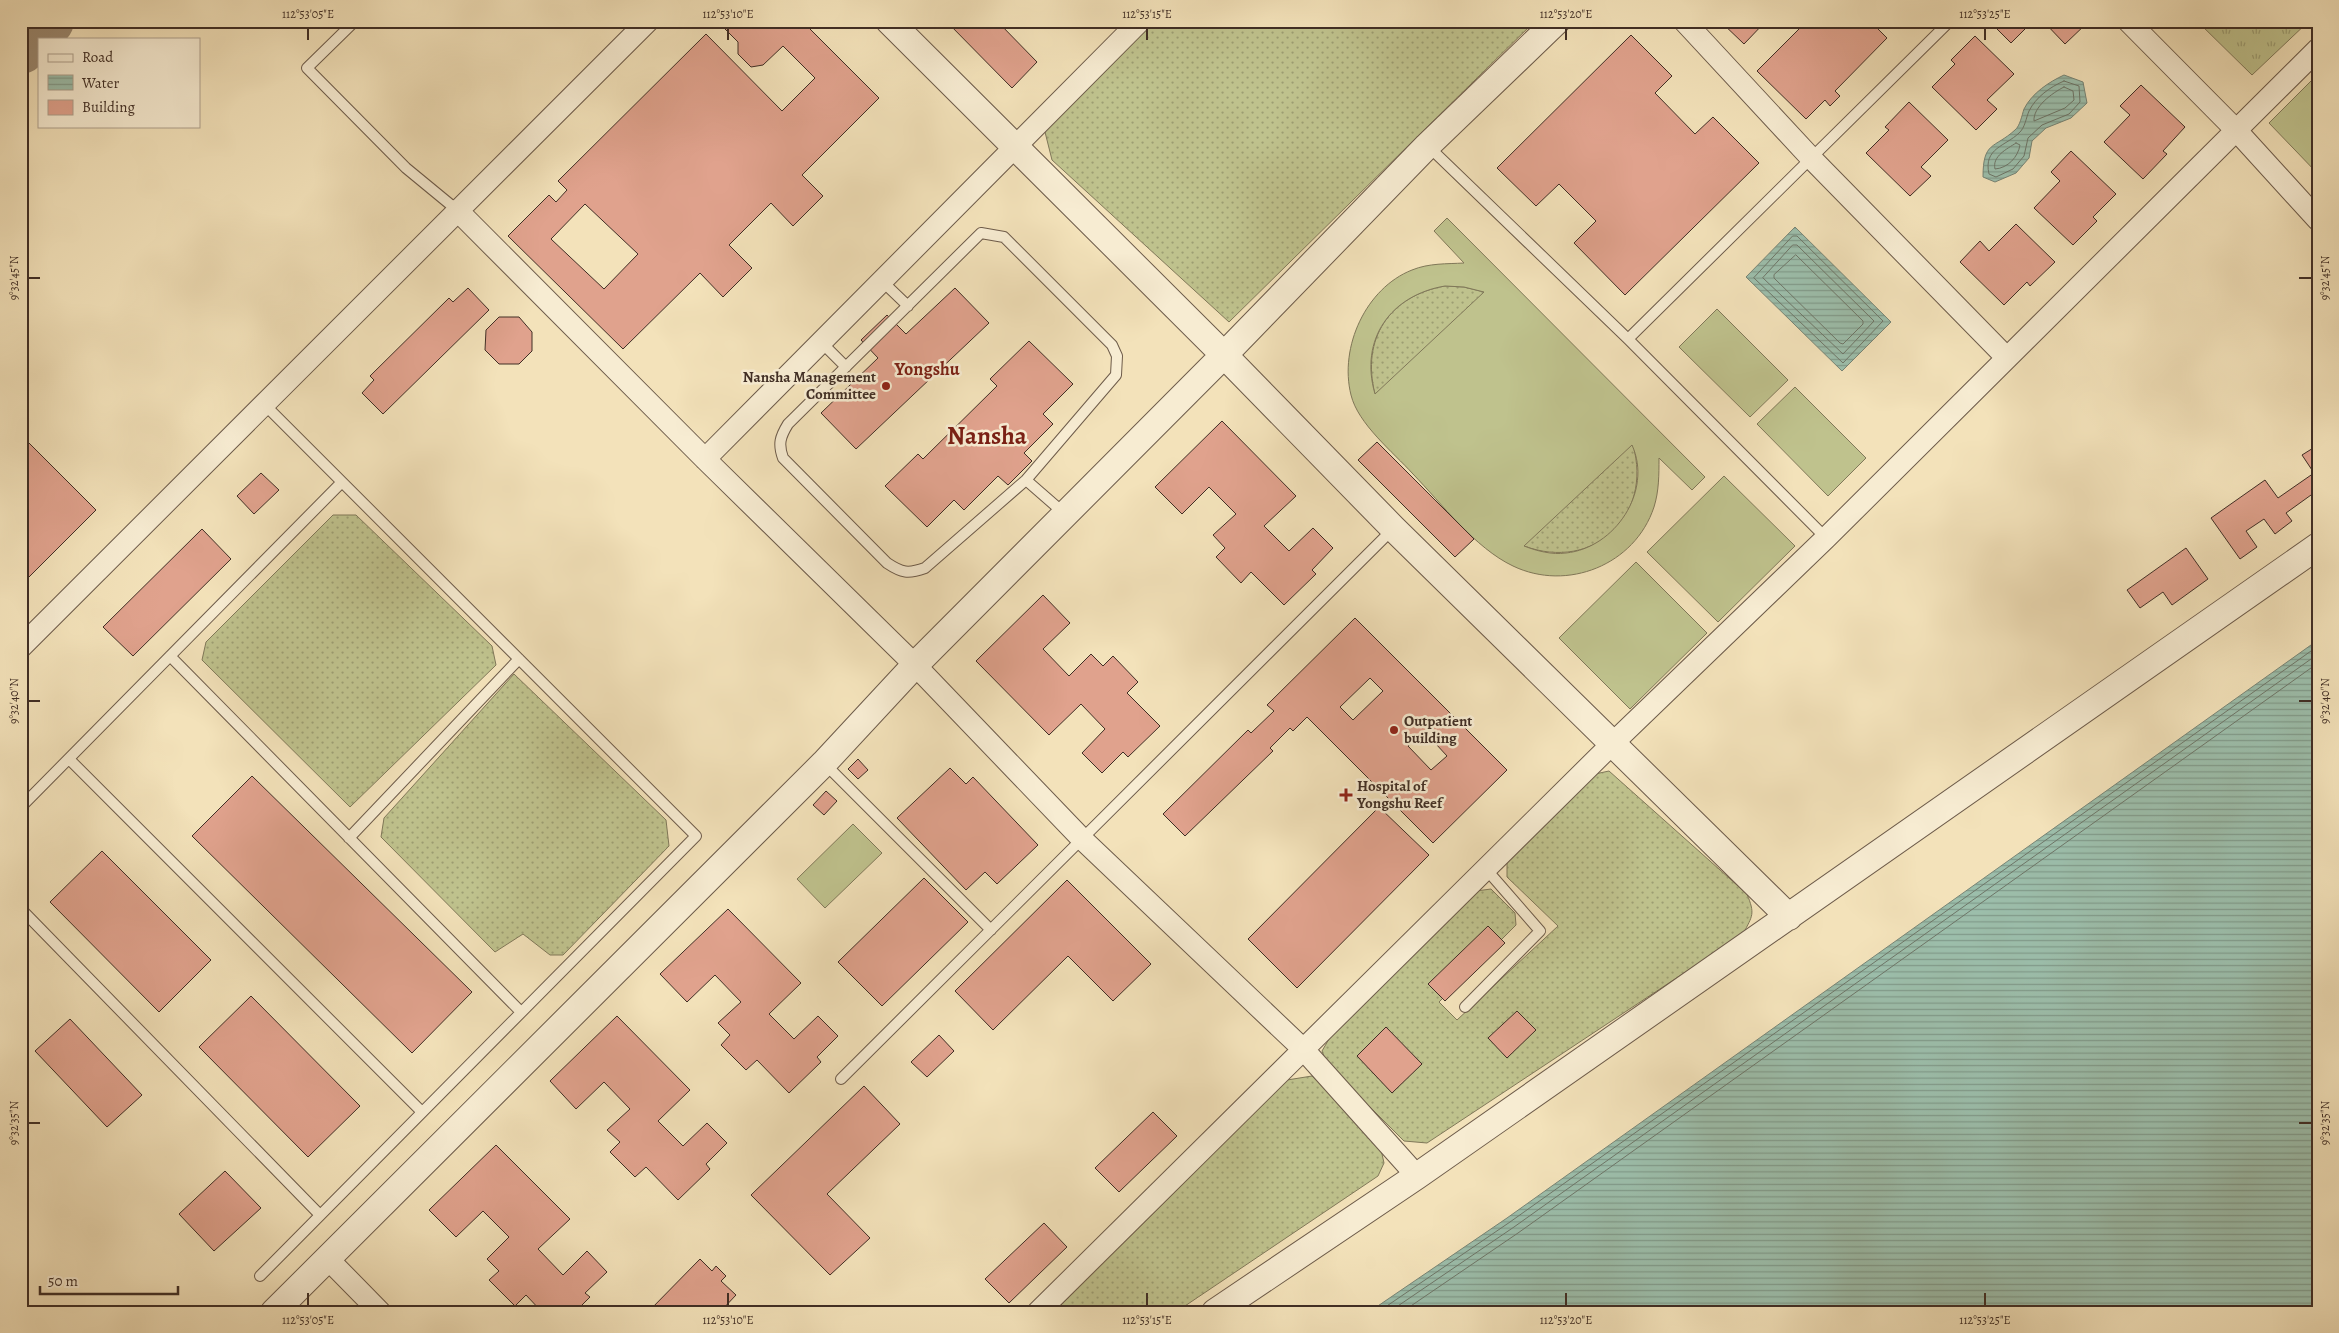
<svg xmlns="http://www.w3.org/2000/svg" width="2339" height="1333" font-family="Alegreya,serif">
<defs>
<pattern id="grass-dots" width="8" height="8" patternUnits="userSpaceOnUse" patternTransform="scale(1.25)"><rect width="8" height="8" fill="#bfc28d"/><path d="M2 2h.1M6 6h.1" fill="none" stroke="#9d9e73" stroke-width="1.8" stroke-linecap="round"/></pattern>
<pattern id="park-tufts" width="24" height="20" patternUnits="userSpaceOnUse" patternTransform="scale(1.25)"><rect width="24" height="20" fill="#bfc28d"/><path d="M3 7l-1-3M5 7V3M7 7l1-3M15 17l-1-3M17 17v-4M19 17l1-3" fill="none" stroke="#9d9e73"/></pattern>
<pattern id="water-rules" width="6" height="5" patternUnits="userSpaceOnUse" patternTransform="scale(1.25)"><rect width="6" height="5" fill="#9cbeab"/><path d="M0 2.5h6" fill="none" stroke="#819b8b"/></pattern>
</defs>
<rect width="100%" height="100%" fill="#f3e2ba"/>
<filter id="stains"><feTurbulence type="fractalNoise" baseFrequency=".004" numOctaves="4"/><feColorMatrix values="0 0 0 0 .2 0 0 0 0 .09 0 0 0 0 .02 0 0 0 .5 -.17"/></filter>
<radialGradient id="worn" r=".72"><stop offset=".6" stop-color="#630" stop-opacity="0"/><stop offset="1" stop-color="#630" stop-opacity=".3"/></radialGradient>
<path fill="url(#grass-dots)" stroke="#807859" d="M1151 21H1535L1229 322 1052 160 1044 128Z
M1445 286 1464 287 1484 292 1633 445C1653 516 1594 572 1524 546L1375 394C1361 339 1389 296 1445 286Z
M333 515H356L492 646 496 665 350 807 202 660 206 642Z
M514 674 666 820 669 846 563 955H550L523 934 495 952 381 837 384 818Z
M1609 771 1747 894C1755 914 1753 915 1743 934L1427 1143 1404 1141 1327 1064 1322 1051 1329 1039 1476 891 1491 889 1515 913 1516 925 1439 1002 1457 1020 1558 926 1507 877V862L1595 774Z
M1312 1076 1380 1145 1384 1163 1378 1176 1176 1312H1054L1287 1080Z"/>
<path fill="url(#park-tufts)" stroke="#807859" d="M2197 21H2309L2252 75Z"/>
<path fill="#bfc28d" stroke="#807859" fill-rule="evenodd" d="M2318 74V174L2269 123Z
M1447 218 1705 477 1692 490 1659 458C1659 475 1659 491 1654 507 1635 565 1567 592 1513 566 1475 548 1442 504 1413 474 1393 452 1358 424 1351 395 1339 347 1366 288 1412 270 1429 263 1447 264 1464 263L1434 231ZM1445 286 1464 287 1484 292 1375 394C1359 339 1391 295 1445 286ZM1632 445C1653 491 1615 548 1566 553 1552 555 1537 551 1524 546Z
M1717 309 1788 380 1750 417 1679 347Z
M1795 387 1866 458 1828 496 1757 424Z
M1724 476 1795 546 1718 622 1647 552Z
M1636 562 1707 633 1630 709 1559 638Z
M853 824 882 853 825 908 797 879Z"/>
<path fill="url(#water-rules)" stroke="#778475" d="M2064 75 2083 82 2087 103 2071 118 2046 128 2032 141 2029 158 2016 173 1995 182 1983 177C1983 141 1994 149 2015 130 2020 126 2022 115 2024 109 2032 93 2049 82 2064 75Z
M1795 227 1891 322 1842 371 1746 277Z
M2318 640V1312H1369L1507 1218Z"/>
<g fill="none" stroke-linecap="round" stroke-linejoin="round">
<path stroke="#6e7668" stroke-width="1" d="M2064 81 2079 86 2080 102 2069 114 2042 125 2028 138 2024 156 2013 169 1996 177 1989 174C1983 148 2006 146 2019 133 2025 128 2026 118 2029 111 2036 97 2050 87 2064 81Z
M2064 87 2073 91 2074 100 2065 108 2034 121C2033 107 2052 93 2064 87Z
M2016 143 2020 145C2018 157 2008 168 1995 169 1992 156 2007 149 2016 143Z
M1793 236H1797L1883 321 1843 363 1754 278Z
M1793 245H1797L1874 321 1843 354 1763 278Z
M1796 255 1863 321V324L1843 344 1840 343 1774 278V275Z
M1378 1312 1510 1222 2318 646
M1389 1312 1514 1227 2318 654
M1402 1312 1518 1233 2318 663"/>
<path stroke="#9a8870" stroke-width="50" d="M21 49 49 21"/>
</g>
<path fill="#e0a28d" stroke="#402e25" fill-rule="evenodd" d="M720 21H802L879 98 802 175 823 196 793 226 771 203 729 245 752 268 723 297 700 273 623 349 508 236 549 195 556 202 567 190 558 181 706 34 782 111 815 78 783 46 763 65 751 67 738 54V42L719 23ZM585 204 638 254 604 289 551 239Z
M946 21H997L1037 62 1012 88Z
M1720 21H1766L1744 44Z
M1807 21H1870L1887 38 1835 91 1840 96 1830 106 1825 100 1806 119 1757 71Z
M1993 21H2033L2011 43 1991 23Z
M2043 21H2085L2087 23 2065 44Z
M1631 35 1672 76 1655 93 1695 134 1713 117 1759 163 1625 295 1574 243 1596 221 1559 184 1536 206 1497 168Z
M1975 36 2014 74 1987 100 1997 109 1976 130 1932 87 1955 64 1951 60Z
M2141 85 2185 127 2163 151 2167 154 2143 179 2104 142 2130 115 2120 106Z
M1909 102 1948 140 1921 167 1931 176 1910 196 1866 153 1889 130 1885 127Z
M2071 151 2116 194 2093 217 2097 221 2073 245 2034 208 2060 181 2051 172Z
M2016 224 2055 262 2030 286 2027 282 2004 305 1960 262 1980 241 1989 251Z
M468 288 489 310 383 414 362 393 374 380 370 376 449 298 453 302Z
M955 288 989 323 856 449 821 413 878 358 861 340 887 315 906 334Z
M499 317H519L532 332V351L519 364H499L485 350 486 330Z
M1029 341 1073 384 1043 414 1053 424 1024 453 1032 461 1008 485 998 476 964 510 954 500 927 527 885 486 918 454 923 459 997 386 990 379Z
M1222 421 1296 496 1264 526 1289 551 1313 528 1333 548 1312 570 1316 574 1284 605 1251 572 1241 583 1216 557 1225 548 1213 535 1236 514 1209 487 1182 514 1155 487Z
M21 435 96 510 21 585Z
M1377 442 1474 539 1455 557 1358 460Z
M2318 445V490L2286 513 2292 521 2275 534 2264 519 2246 531 2257 547 2240 559 2211 518 2265 480 2278 498 2314 473 2302 455Z
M261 473 279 490 254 514 237 496Z
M202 529 231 559 133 656 103 627Z
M2186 548 2208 579 2172 605 2163 592 2140 608 2127 590Z
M1043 595 1070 623 1043 649 1069 676 1091 654 1103 666 1113 656 1138 682 1127 693 1160 726 1128 757 1123 752 1102 773 1082 753 1105 729 1081 704 1049 735 976 661Z
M1355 618 1507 770 1433 843 1307 717 1293 731 1290 728 1270 748 1273 751 1185 836 1163 814 1248 730 1251 733 1274 711 1267 705ZM1370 678 1383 691 1353 720 1340 707ZM1424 731 1447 756 1431 770 1408 746Z
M858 759 868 770 858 779 848 769Z
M950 768 966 784 973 777 1038 845 997 884 985 872 966 890 897 818Z
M252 776 472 992 412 1053 192 836Z
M826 791 837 801 824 815 813 805Z
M1379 807 1429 855 1297 988 1248 939Z
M102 851 211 960 159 1012 50 902Z
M924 878 968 922 882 1006 838 962Z
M1067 880 1151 964 1113 1001 1068 956 993 1030 955 991Z
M728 909 801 983 769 1014 794 1039 818 1016 838 1036 817 1057 821 1062 789 1093 757 1060 746 1070 721 1045 730 1035 718 1023 741 1002 715 975 687 1002 660 974Z
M1488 926 1505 943 1445 1001 1428 984Z
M251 996 360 1106 308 1157 199 1047Z
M1517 1011 1536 1030 1507 1058 1488 1038Z
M617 1016 690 1090 658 1121 683 1146 707 1123 727 1143 706 1164 710 1169 678 1200 646 1167 635 1177 610 1152 620 1142 607 1130 630 1109 604 1082 576 1109 550 1081Z
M70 1019 142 1095 107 1127 35 1051Z
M1386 1027 1422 1064 1392 1093 1357 1056Z
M939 1035 954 1051 927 1077 911 1062Z
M864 1086 900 1124 827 1194 870 1238 830 1275 751 1195Z
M1153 1112 1177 1136 1119 1192 1095 1168Z
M496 1145 570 1219 538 1249 563 1275 587 1251 607 1272 585 1293 590 1297 575 1312H542L526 1295 515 1306 489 1280 499 1271 487 1259 509 1237 483 1211 456 1237 429 1210Z
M225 1171 261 1208 214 1251 179 1214Z
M1044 1223 1067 1247 1009 1303 985 1279Z
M700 1259 712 1271 716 1266 726 1276 721 1281 736 1295 720 1312H648Z"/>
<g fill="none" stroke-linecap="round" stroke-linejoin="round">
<g stroke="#6d5b4a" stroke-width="12">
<path id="service" d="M355 21 307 68 406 168 457 210
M1428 146 1628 339 1826 538
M981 233 1004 237 1112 345 1117 356 1116 375 1026 480 925 568C908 574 902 573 887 563L783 458C778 444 780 437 788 424Z
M882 281 908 306
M1628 339 1950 21
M821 342 846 367
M1026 480 1065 514
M170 656 521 1012
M69 759 422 1112
M825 764 991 930
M21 807 342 482
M349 838 519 659
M21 909 320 1215
M1465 1007 1540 931 1486 869
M841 1079 1393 529
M260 1276 696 836 264 404"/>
</g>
<g stroke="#6d5b4a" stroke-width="23">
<path id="minor" d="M1684 21 1811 158 2007 358
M2128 21 2236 130 2318 220
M457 210 705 459 915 665 1082 839 1304 1050 1417 1176
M705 459 1140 21
M21 647 648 21
M327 1258 380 1312
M1038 1312 1612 744 1826 538 2318 49"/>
</g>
<g stroke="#6d5b4a" stroke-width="28">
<path id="tertiary" d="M889 21 1224 355 1393 528 1789 917
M274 1312 824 763 915 665 1224 355 1427 146 1557 21
M1215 1312 1417 1176 2318 546"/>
</g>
<use href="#service" stroke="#f7ecd2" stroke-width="10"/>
<use href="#minor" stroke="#f7ecd2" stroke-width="21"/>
<use href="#tertiary" stroke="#f7ecd2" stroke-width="26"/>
</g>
<path fill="none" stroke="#402e25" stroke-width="2" d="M308 28V40M728 28V40M1147 28V40M1566 28V40M1985 28V40M28 278H40M2299 278H2312M28 701H40M2299 701H2312M28 1123H40M2299 1123H2312M308 1293V1306M728 1293V1306M1147 1293V1306M1566 1293V1306M1985 1293V1306"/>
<g fill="#8f2418" stroke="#f7ecd2" stroke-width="2">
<circle cx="886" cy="386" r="5"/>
<circle cx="1394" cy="730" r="5"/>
<path d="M1343.5 787.5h5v5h5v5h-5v5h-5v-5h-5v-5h5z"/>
</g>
<g text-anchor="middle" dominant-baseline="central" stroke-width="5" stroke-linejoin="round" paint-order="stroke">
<g font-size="15" font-weight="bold" fill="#402e25" stroke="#f7ecd2" text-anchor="start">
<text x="876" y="377" text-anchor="end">Nansha Management<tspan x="876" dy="17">Committee</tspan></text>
<text x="1404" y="721">Outpatient<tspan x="1404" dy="17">building</tspan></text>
<text x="1357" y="786">Hospital of<tspan x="1357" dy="17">Yongshu Reef</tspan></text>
</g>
<g font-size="18" font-weight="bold" fill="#7a1f14" stroke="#f7ecd2">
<text x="927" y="369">Yongshu</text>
</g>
<g font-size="25" font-weight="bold" fill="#7a1f14" stroke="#f7ecd2">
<text x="987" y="436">Nansha</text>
</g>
</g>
<rect width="2339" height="1333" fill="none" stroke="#f3e2ba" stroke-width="55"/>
<rect x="38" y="38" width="162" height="90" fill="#f7ecd2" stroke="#aea08d"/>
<rect x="48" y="54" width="25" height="8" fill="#f7ecd2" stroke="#aea08d"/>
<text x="82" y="62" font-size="15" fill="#402e25">Road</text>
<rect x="48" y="75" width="25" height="15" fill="url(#water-rules)" stroke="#aea08d"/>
<text x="82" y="88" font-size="15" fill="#402e25">Water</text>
<rect x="48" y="100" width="25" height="15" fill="#e0a28d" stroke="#aea08d"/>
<text x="82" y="112" font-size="15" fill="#402e25">Building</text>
<path d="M40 1286v8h138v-8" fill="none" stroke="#402e25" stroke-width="2.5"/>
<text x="48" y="1286" font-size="15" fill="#402e25" stroke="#f7ecd2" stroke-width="4" paint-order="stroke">50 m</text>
<rect x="28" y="28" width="2284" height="1278" fill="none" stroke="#402e25" stroke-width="2"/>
<g font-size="12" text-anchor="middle" fill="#402e25">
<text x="308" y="18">112°53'05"E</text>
<text x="728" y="18">112°53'10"E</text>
<text x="1147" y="18">112°53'15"E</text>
<text x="1566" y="18">112°53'20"E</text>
<text x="1985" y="18">112°53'25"E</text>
<text transform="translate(14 278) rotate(-90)" y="4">9°32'45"N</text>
<text transform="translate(2325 278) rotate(-90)" y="4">9°32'45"N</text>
<text transform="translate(14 701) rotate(-90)" y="4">9°32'40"N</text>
<text transform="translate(2325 701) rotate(-90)" y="4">9°32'40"N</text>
<text transform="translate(14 1123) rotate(-90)" y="4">9°32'35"N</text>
<text transform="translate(2325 1123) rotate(-90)" y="4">9°32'35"N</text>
<text x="308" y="1324">112°53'05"E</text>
<text x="728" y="1324">112°53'10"E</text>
<text x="1147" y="1324">112°53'15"E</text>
<text x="1566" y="1324">112°53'20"E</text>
<text x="1985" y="1324">112°53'25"E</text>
</g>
<rect width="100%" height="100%" filter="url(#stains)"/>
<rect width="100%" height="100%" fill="url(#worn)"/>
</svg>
